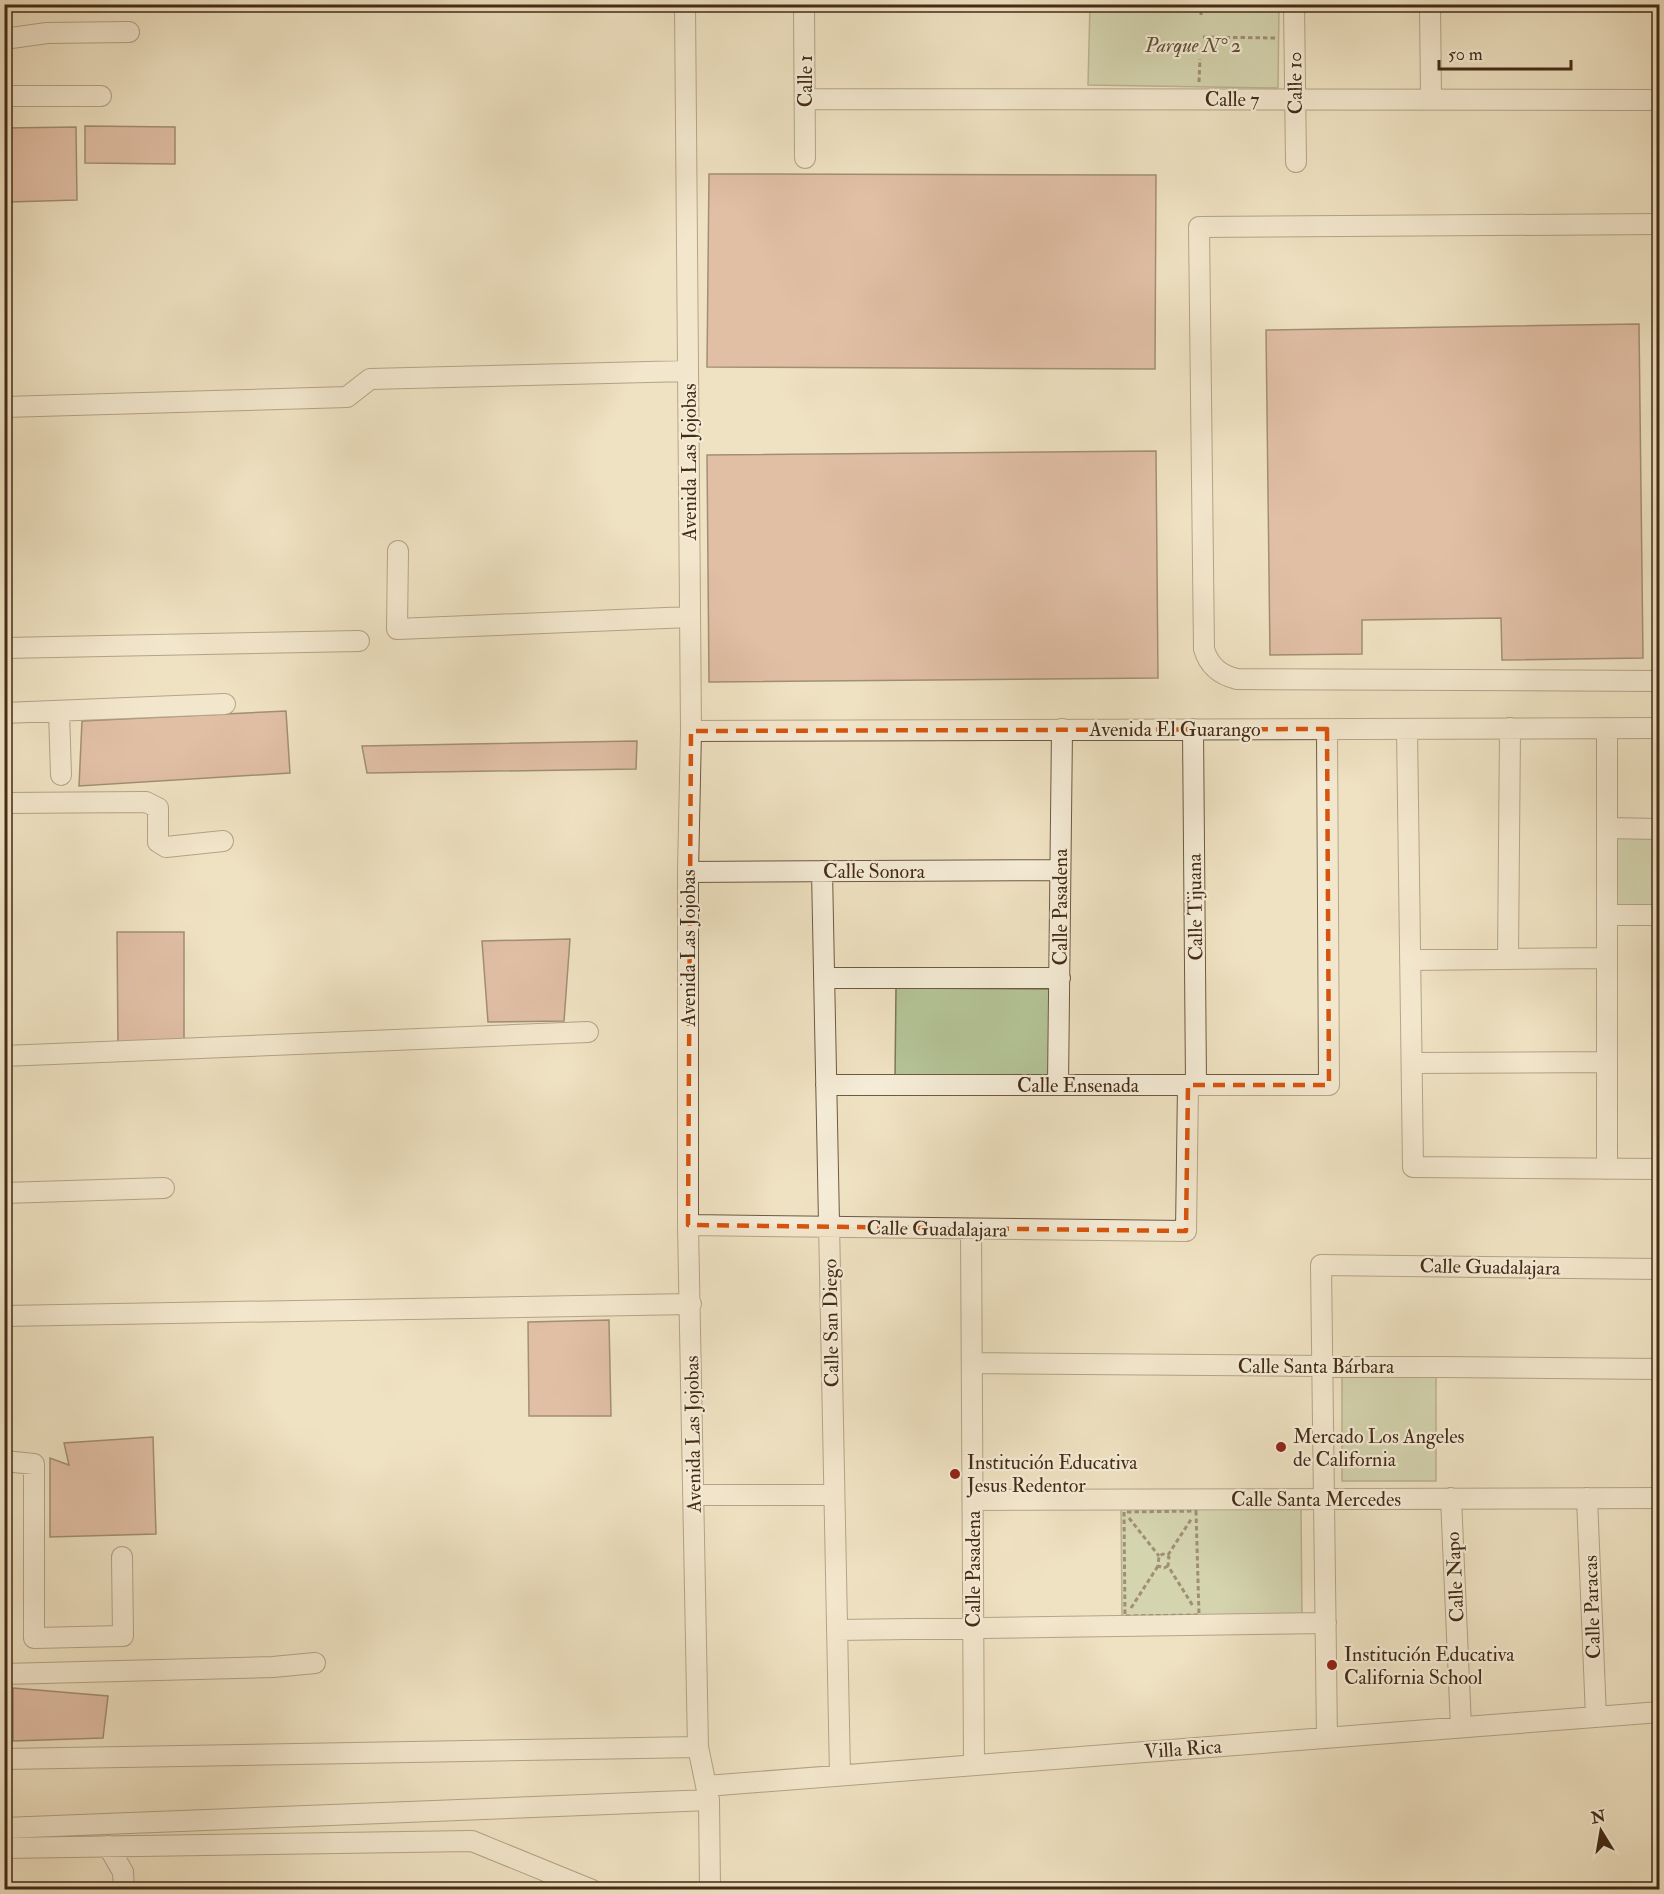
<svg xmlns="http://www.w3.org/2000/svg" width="1664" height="1894" font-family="'IM FELL Double Pica',serif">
<rect width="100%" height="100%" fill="#efe2c2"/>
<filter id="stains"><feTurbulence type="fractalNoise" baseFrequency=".00333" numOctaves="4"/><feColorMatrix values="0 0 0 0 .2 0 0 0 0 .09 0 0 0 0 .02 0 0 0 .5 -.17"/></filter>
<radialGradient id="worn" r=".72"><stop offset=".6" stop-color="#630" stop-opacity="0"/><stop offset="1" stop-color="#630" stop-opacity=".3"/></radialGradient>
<path fill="#b4c497" stroke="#7c7856" stroke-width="1.5" d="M1090 5H1279L1278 88 1088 85Z
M1615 835 1659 836V907L1612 906Z
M896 988 1050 989 1049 1078 895 1077Z
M1342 1376H1436V1481H1342Z
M1301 1506 1302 1616 1122 1618 1121 1509Z"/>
<path fill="#d19482" stroke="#442b16" stroke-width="1.5" d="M85 126 175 127V164L85 163Z
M76 127 77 200 9 202 4 128Z
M709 174 1156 175 1155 369 707 367Z
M1639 324 1643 658 1502 660 1501 618 1362 620V654L1270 655 1266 330Z
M1156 451 1158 678 709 682 707 455Z
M286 711 290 773 79 786 82 721Z
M637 741 636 769 367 773 362 746Z
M117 932H184V1045L118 1046Z
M570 939 564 1021 488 1022 482 941Z
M609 1320 611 1416H529L528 1322Z
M153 1437 156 1534 50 1537V1458L69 1465 64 1443Z
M13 1688 108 1696 103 1738 13 1741Z"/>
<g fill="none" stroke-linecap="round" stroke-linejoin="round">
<g stroke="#6f5941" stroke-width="22">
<path id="minor" d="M685 4 691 731 688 872V1225L698 1747 709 1800 710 1890
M804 4 805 158
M1294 4 1296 162
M1430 4 1431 99
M4 39 47 33 129 32
M4 96H101
M805 99 1660 100
M1660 224 1199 227 1204 649C1209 666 1220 675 1237 679L1660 681
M4 407 347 397 370 379 688 371
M398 551 397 629 690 617
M4 648 359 641
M59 711 61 775
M4 713 225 704
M1607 728V1169
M1193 729 1196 1085
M1407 729 1413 1167 1660 1169
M691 731 1660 728
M4 803 146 802 158 808V842L166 847 223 841
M1607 828 1660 829
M822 871 840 1775
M688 872 1060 870
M1607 915H1660
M1508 959 1510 728
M1410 960 1606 958
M824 978H1060
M4 1056 588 1032
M1412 1063 1607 1062
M826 1085H1329L1327 729
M1058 1085 1062 729
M4 1193 164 1188
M688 1225 1186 1231 1188 1085
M971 1229 974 1765
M4 1316 691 1304
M972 1363 1660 1369
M4 1461 34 1464V1638L123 1636 122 1557
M693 1495H834
M1451 1498 1461 1727
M1587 1498 1596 1717
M973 1500 1660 1498
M837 1630 1326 1623
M4 1674 273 1667 315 1663
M1327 1738 1321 1265 1660 1269
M4 1759 698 1747
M706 1786 1660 1712
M4 1828 709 1800
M108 1846 123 1872 124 1890
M4 1848 472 1841 592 1890"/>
</g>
<path stroke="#442b16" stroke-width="3" stroke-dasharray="4.5 3" stroke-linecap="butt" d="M1201 15V4
M1203 37 1275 38
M1199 82 1200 59
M1196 1511 1199 1615 1125 1616 1124 1512Z
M1129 1518 1159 1556
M1168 1555 1192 1518
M1168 1566 1164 1568 1158 1566 1159 1556 1163 1554 1169 1557 1168 1566 1193 1606
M1131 1608 1158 1566"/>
<use href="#minor" stroke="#f5ecd7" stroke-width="20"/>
</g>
<path d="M0 0H1664V1894H0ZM1327 729 1329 1085H1188L1186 1231 688 1225 691 731Z" fill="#efe2c2" fill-opacity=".55" fill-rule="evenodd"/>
<path fill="none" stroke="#d8540d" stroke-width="4.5" stroke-dasharray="12 8" stroke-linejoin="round" d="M1327 729 1329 1085H1188L1186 1231 688 1225 691 731Z"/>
<g fill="#8f2418" stroke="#f5ecd7" stroke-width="2">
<circle cx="1281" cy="1447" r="6"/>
<circle cx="955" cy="1474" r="6"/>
<circle cx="1332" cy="1665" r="6"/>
</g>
<g text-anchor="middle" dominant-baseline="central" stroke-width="4.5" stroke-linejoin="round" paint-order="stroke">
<g font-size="20" font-style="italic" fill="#605136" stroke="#f5ecd7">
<text x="1193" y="45">Parque N° 2</text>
</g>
<g font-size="20" fill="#442b16" stroke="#f5ecd7">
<text transform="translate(805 81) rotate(-90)">Calle 1</text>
<text transform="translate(1295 83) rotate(-91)">Calle 10</text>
<text x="1232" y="99">Calle 7</text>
<text transform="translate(689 462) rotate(-90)">Avenida Las Jojobas</text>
<text x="1175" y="729">Avenida El Guarango</text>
<text x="874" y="871">Calle Sonora</text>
<text transform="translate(1060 907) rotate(-90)">Calle Pasadena</text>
<text transform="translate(1195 907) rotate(-91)">Calle Tijuana</text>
<text transform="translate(688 948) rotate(-90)">Avenida Las Jojobas</text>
<text x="1078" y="1085">Calle Ensenada</text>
<text transform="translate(937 1229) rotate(1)">Calle Guadalajara</text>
<text transform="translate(1490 1267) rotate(1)">Calle Guadalajara</text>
<text transform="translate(831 1323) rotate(-91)">Calle San Diego</text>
<text x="1316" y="1366">Calle Santa Bárbara</text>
<text transform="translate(693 1434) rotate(-91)">Avenida Las Jojobas</text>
<text x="1316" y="1499">Calle Santa Mercedes</text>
<text transform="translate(973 1569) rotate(-90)">Calle Pasadena</text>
<text transform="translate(1455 1577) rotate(-93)">Calle Napo</text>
<text transform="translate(1592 1607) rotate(-92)">Calle Paracas</text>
<text transform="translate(1183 1749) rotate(-4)">Villa Rica</text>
</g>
<g font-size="20" fill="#442b16" stroke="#f5ecd7" text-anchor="start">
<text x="1293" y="1436">Mercado Los Angeles<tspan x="1293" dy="23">de California</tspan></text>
<text x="967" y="1462">Institución Educativa<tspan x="967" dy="23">Jesus Redentor</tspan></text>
<text x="1344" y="1654">Institución Educativa<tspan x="1344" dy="23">California School</tspan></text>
</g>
</g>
<rect width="1664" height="1894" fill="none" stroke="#efe2c2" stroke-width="24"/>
<rect x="6" y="6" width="1652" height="1882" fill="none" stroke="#442b16" stroke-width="3"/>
<rect x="12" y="12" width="1640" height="1870" fill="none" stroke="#442b16" stroke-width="1.5"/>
<g transform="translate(1601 1831) rotate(349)" stroke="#f5ecd7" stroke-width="4.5" paint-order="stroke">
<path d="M0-4.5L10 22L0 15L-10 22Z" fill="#442b16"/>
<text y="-9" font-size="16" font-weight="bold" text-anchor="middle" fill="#442b16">N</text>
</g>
<path d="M1439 60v9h132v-9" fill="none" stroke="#442b16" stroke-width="3"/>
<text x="1448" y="60" font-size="18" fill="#442b16" stroke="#f5ecd7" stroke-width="4.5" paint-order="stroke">50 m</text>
<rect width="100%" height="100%" filter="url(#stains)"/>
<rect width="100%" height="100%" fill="url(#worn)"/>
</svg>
